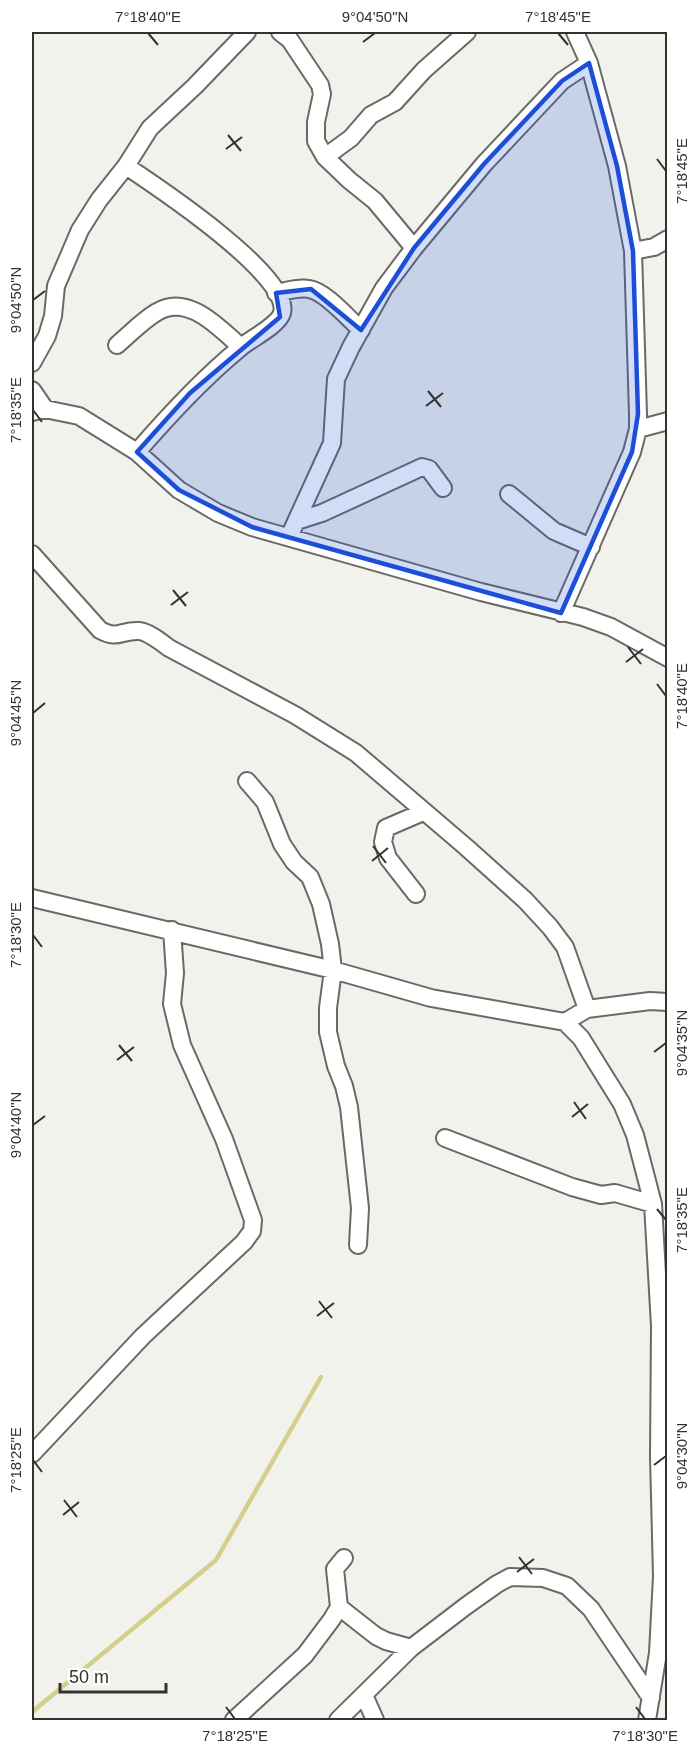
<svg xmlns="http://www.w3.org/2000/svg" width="699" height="1752" font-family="Helvetica,sans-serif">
<rect width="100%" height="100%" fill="#f2f2ec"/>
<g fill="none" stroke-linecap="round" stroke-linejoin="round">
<path stroke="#d5cf8c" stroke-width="4.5" d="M32 1712 216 1560 321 1377"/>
<g stroke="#6a6965" stroke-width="20">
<path id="street" d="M280 32 290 40 320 85 322 94 316 122V141L325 157 349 180 375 201 414 248
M325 157 351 138 371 115 395 102 424 70 467 32
M126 166C156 186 292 276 282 313 278 326 250 339 240 348 202 379 169 415 137 452
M633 251 654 247 668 239
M276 293C287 291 298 287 309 289 325 291 349 319 361 330
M117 345C130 334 143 320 157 312 188 293 219 328 241 347
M32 363 47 336 53 316 56 286 80 230 99 200 126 166 150 128 195 86 247 32
M32 390 45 409
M32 412 45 409 79 416 137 452 179 490 218 513 252 527 481 592 583 617 611 627 668 658
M638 429 668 421
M509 494 554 531 591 547
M297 521 322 513 422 467 429 469 443 488
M289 537 332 443 336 379 351 347 384 288 414 248 484 164 562 81 589 63
M32 554 100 630C118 640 121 630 139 631 149 632 161 642 169 648L295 715 356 753 466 847 525 900 550 927 565 947 587 1009
M561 613 632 452 638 429V414L633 251 617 166 589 63 575 32
M247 781 265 802 282 844 294 862 310 877 321 904 330 944 333 970 328 1008V1032L336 1066 344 1086 349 1107 360 1208 358 1245
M416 894 388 858 383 842 386 828 423 812
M32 898 333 970 431 998 565 1022 581 1038 622 1104 635 1135 653 1204 660 1326 659 1456 662 1576 658 1653 647 1720
M565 1022 587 1009 650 1001 668 1002
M445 1138 572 1187 601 1195 615 1193 653 1204
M32 1454 143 1336 244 1242 252 1231 253 1220 224 1139 182 1045 172 1004 175 973 172 930
M339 1607 376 1636 386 1641 411 1648
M364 1695 375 1720
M234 1720 305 1655 332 1619 339 1607 335 1569 344 1558
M338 1720 411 1648 466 1606 497 1584 510 1577 543 1578 567 1586 591 1609 651 1698"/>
</g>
<use href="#street" stroke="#fff" stroke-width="16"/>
</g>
<path fill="#1d4ed8" fill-opacity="0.2" stroke="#1d4ed8" stroke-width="4.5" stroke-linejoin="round" d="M589 63 617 166 633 251 638 414 632 452 561 613 252 527 179 490 137 452 190 393 280 317 276 293 311 289 361 330 414 248 484 164 562 81Z"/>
<path fill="none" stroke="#333230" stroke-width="2" d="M148 33 158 45M558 33 568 45M363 42 375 33M228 135 241 151M226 149 242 137M657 159 666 171M33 300 45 291M428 391 441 407M426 406 443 393M33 410 42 422M173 590 186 606M171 605 188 592M628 647 641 664M626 662 643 649M657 684 666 696M33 713 45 703M373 846 386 863M372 861 388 848M33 935 42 947M119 1045 132 1061M654 1052 666 1043M117 1060 134 1047M574 1102 586 1119M572 1117 588 1104M33 1125 45 1116M657 1209 666 1220M319 1301 332 1318M317 1316 334 1303M33 1460 42 1472M654 1465 666 1456M64 1500 77 1517M63 1515 79 1502M519 1557 532 1574M517 1572 534 1559M226 1707 235 1719M636 1707 645 1719"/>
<rect width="699" height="1752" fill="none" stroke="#ffffff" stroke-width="66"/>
<path d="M60 1683v9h106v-9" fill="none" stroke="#333230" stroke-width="3"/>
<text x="69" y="1683" font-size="18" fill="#333230" stroke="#ffffff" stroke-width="4.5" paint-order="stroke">50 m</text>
<rect x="33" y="33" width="633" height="1686" fill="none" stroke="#333230" stroke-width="2"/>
<g font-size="15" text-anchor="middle" fill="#333230">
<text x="148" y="22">7°18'40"E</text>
<text x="375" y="22">9°04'50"N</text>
<text x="558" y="22">7°18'45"E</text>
<text transform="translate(682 171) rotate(-90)" y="5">7°18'45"E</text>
<text transform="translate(16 300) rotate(-90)" y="5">9°04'50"N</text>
<text transform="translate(16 410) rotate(-90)" y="5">7°18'35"E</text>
<text transform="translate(682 696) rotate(-90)" y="5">7°18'40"E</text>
<text transform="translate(16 713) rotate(-90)" y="5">9°04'45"N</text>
<text transform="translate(16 935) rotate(-90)" y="5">7°18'30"E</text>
<text transform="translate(682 1043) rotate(-90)" y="5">9°04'35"N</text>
<text transform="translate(16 1125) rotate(-90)" y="5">9°04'40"N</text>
<text transform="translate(682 1220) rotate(-90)" y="5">7°18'35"E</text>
<text transform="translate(682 1456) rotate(-90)" y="5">9°04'30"N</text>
<text transform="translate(16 1460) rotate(-90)" y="5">7°18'25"E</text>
<text x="235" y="1741">7°18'25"E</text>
<text x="645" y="1741">7°18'30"E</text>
</g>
</svg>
